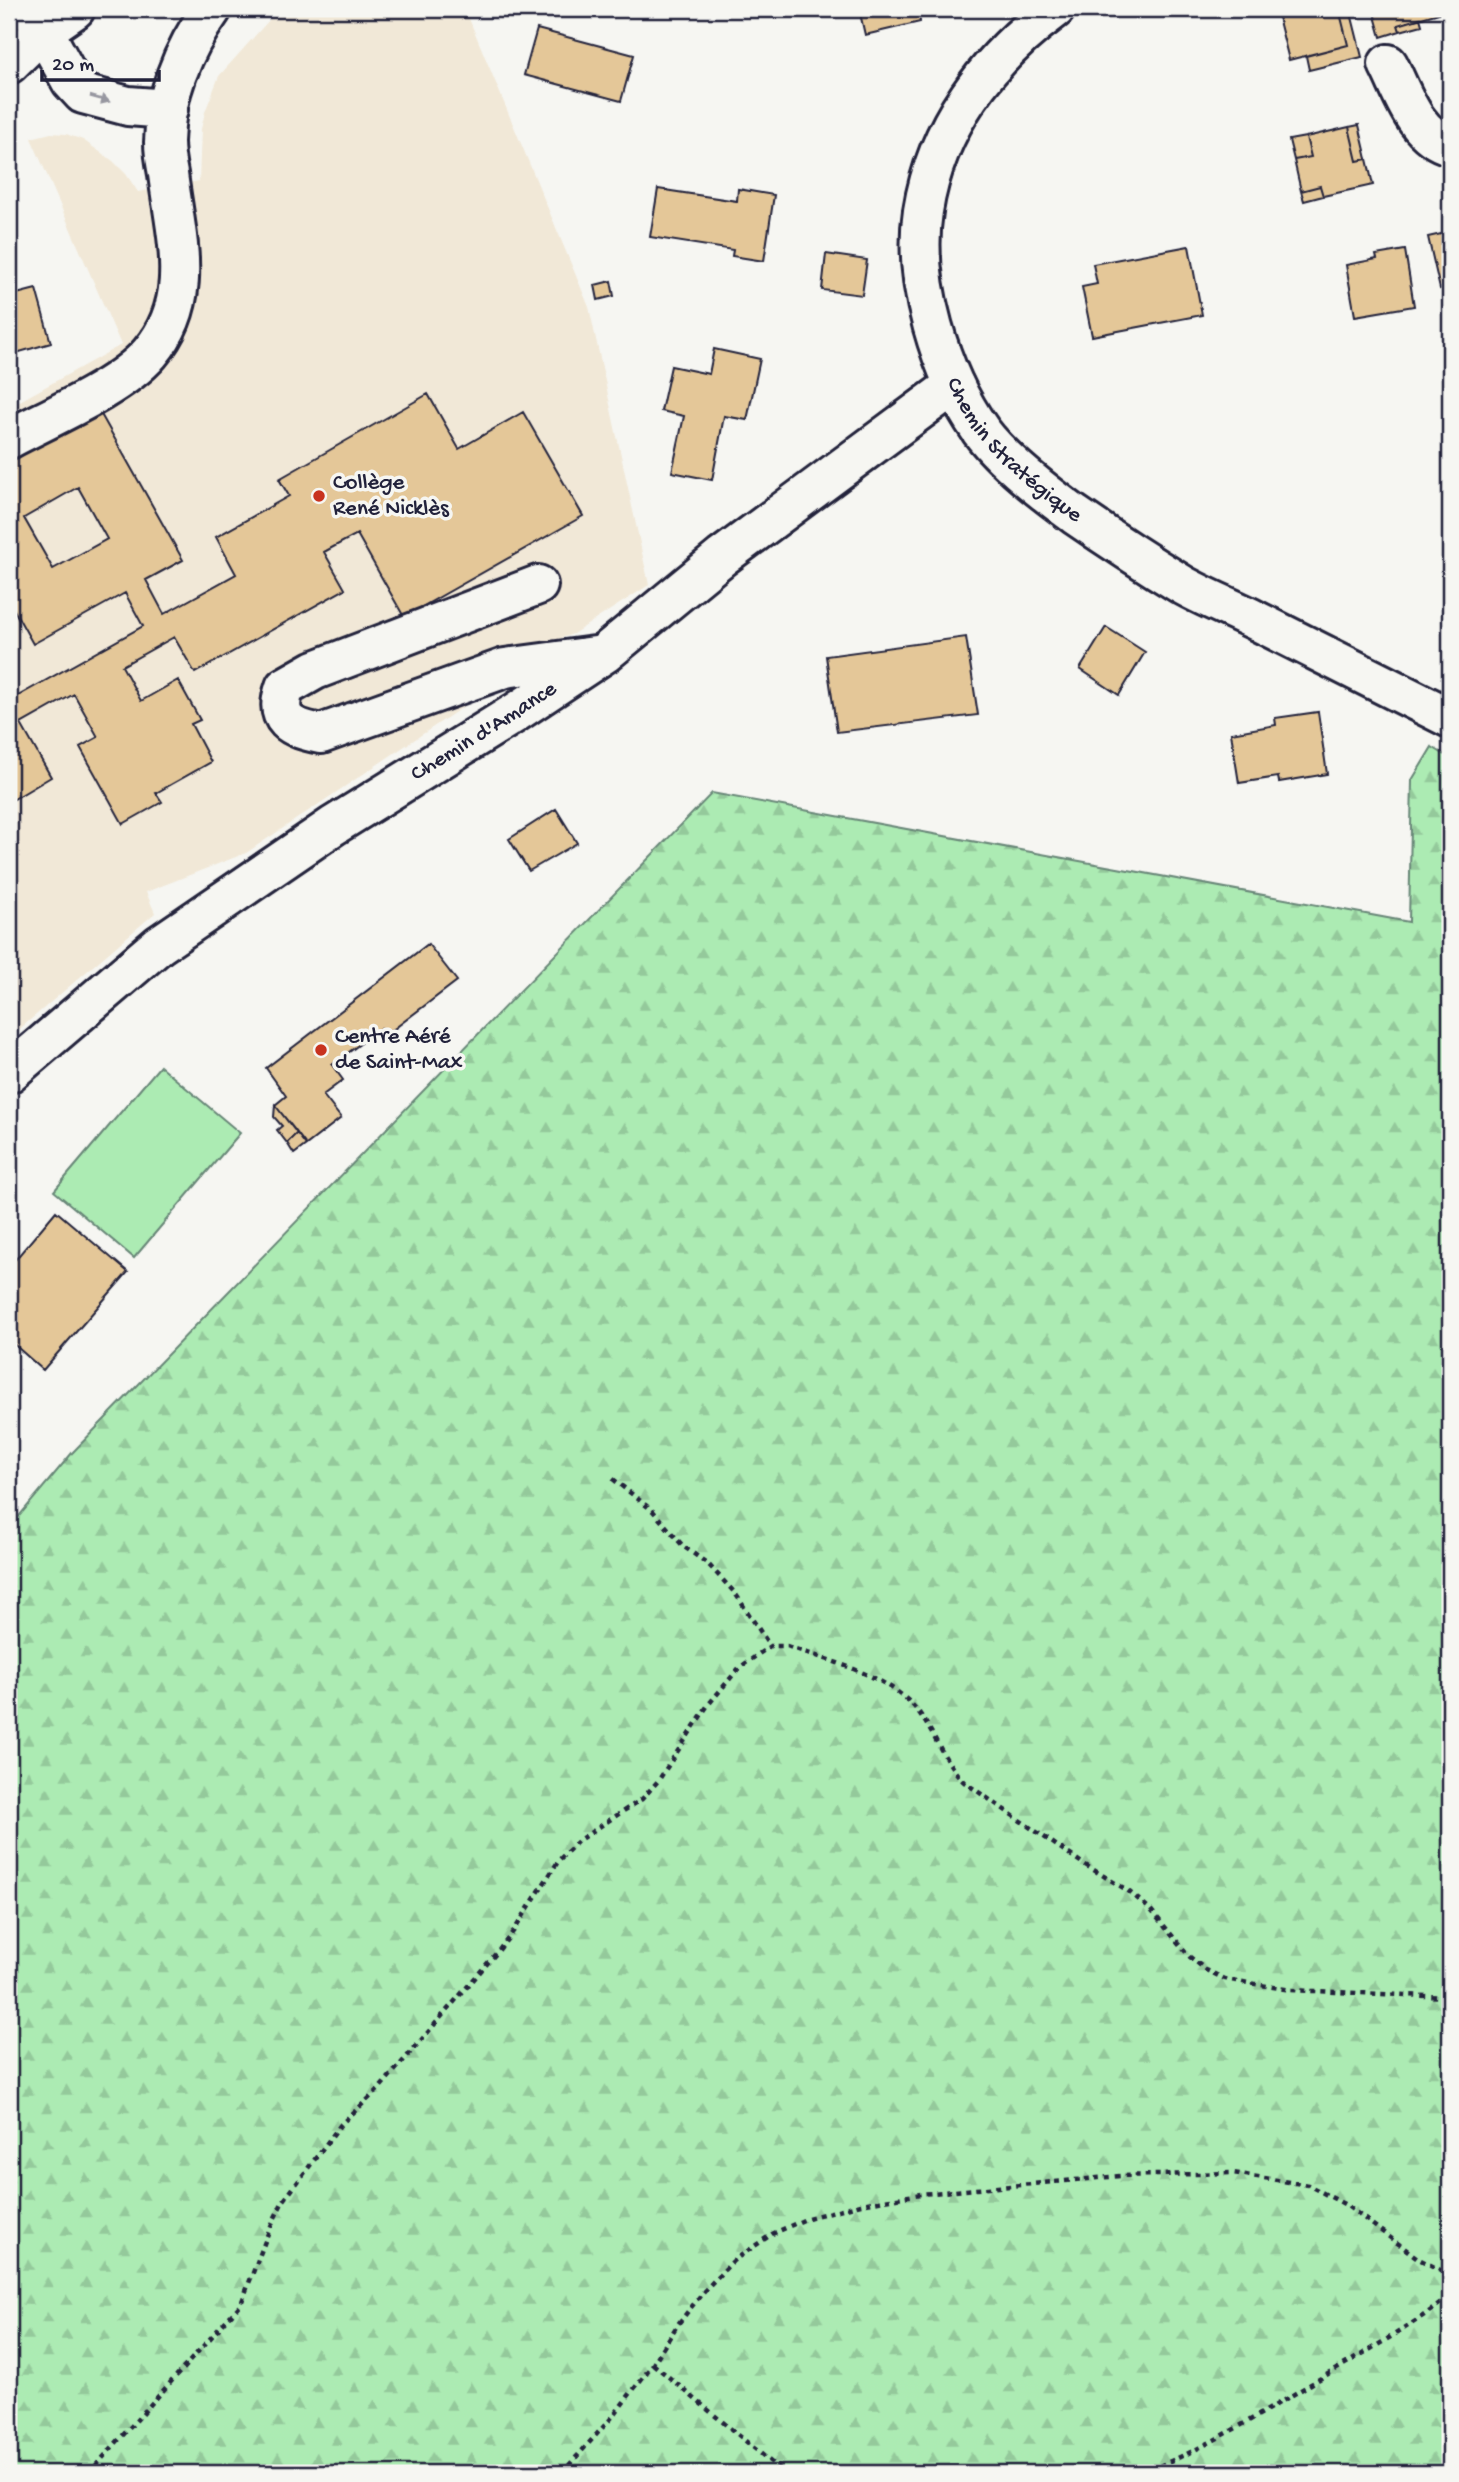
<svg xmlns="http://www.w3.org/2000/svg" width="1459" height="2482" font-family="'Gochi Hand',sans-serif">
<defs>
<pattern id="forest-firs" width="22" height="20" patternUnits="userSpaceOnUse" patternTransform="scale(1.75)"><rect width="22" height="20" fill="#acebb3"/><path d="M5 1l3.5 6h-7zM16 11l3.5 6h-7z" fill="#94c99b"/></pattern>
</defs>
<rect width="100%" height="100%" fill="#f6f6f2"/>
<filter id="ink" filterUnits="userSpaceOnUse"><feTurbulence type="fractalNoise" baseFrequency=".0143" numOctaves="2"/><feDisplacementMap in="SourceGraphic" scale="14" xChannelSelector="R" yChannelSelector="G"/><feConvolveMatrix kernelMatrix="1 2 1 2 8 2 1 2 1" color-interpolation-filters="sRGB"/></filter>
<g filter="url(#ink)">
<path fill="#f1e8d7" d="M279 9H465L589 307 649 585 573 634 494 661 500 682 246 853 146 892 155 913 9 1038V407L121 345 31 138 51 133 66 134 83 140 113 161 126 174 138 192 199 181 201 129 205 112 219 76Z"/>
<path fill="url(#forest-firs)" stroke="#678677" stroke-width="2" d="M1432 747 1450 758V2473H9V1528L72 1453 712 793 1409 922 1412 780Z"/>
<path fill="#acebb3" stroke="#678677" stroke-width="2" d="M160 1066 240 1133 134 1258 54 1191Z"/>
<path fill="#e4c798" stroke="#22223b" stroke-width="2" fill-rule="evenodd" d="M859 9H941L919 14 920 22 865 35Z
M1276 9H1339L1348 45 1289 60Z
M1339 9H1350L1362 57 1309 70 1306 56 1348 45Z
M1373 9H1441L1442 12 1398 25 1400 31 1381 37Z
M1420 18 1422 25 1400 31 1398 25Z
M537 29 634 55 621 101 524 75Z
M1359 125 1367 159 1357 161 1349 127Z
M1349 127 1357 161 1367 159 1373 185 1323 196 1320 186 1301 191 1294 160 1311 157 1306 137Z
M1306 137 1311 157 1294 160 1289 140Z
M1320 186 1323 196 1304 201 1301 191Z
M658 189 737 201 738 189 774 195 764 261 732 256 733 250 650 237Z
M1450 232V286L1440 289 1428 237Z
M1189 246 1202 315 1092 336 1082 287 1097 284 1093 264Z
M1405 250 1414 306 1355 316 1346 265 1377 259 1376 255Z
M826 254 867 260 862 295 822 290Z
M611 281 614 296 598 300 595 285Z
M36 289 51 343 9 355V296Z
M714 349 760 359 747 420 724 416 712 480 672 472 684 416 661 411 671 366 709 374Z
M428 394 459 449 523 412 583 516 404 617 357 534 324 552 345 589 195 673 174 637 122 666 141 701 178 680 200 720 191 724 211 762 156 793 162 802 123 824 80 747 98 737 74 694 21 724 51 777 9 802V701L143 626 125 593 33 644 9 601V459L98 409 183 560 146 580 164 614 236 574 216 537 289 496 279 479ZM78 487 107 539 53 569 24 518Z
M1106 627 1145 652 1119 695 1080 669Z
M966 637 978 715 837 732 826 656Z
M1318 712 1327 774 1279 782 1278 777 1239 783 1231 733 1276 725 1275 718Z
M556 809 577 843 529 871 509 839Z
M428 944 457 981 386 1035 381 1028 332 1065 343 1080 323 1095 341 1118 306 1145 275 1105 286 1096 266 1068Z
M275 1105 297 1133 287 1143 277 1130 282 1126 274 1117Z
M297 1133 306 1145 294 1154 287 1143Z
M56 1211 128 1272 43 1370 9 1340V1267Z"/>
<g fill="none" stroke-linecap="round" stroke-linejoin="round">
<g stroke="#22223b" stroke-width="44">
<g id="minor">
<path d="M26 9 37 19 71 81 83 94 128 106 168 109"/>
<path id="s1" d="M1055 9C988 58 936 127 923 211 912 281 940 373 981 431 1003 461 1045 493 1075 515 1110 539 1145 562 1181 584 1205 598 1232 608 1257 621 1322 653 1386 686 1450 718"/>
<path d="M9 64 43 31 75 9"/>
<path d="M1388 64C1403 93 1415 136 1450 145"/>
<path d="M9 439C50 417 120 388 150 353 196 299 176 238 168 174 166 164 164 153 164 142 165 93 184 48 212 9"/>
<path d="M538 585 315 670 285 687C273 721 291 728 321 734L505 668 595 656"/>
<path id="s2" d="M9 1073 159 945 333 826 515 713 604 654 722 557 954 385"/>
</g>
</g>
<path stroke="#22223b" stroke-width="4.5" stroke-dasharray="5 5" stroke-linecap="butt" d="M613 1479 653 1511 683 1546 708 1564 735 1593 770 1646
M653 2364 784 2473
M89 2473 241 2304 270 2228 282 2203 341 2124 378 2090 499 1950 515 1929 559 1860 579 1840 642 1799 658 1781 708 1705 739 1668 770 1646H787C831 1662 892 1675 920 1714 936 1737 944 1761 964 1782L1082 1863 1127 1890 1150 1909 1190 1957 1206 1970 1225 1979 1291 1990 1450 1997
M562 2473 614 2415 653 2364 678 2324 704 2291 733 2261 772 2234 808 2218 861 2204 921 2194 1120 2176 1233 2173 1308 2185 1346 2205 1419 2259 1450 2275
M1141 2473C1202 2451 1255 2417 1311 2384 1358 2356 1407 2330 1450 2296"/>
<use href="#minor" stroke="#f6f6f2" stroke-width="38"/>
</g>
<defs><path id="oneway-solid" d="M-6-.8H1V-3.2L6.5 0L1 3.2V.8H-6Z" transform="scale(1.75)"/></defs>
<use fill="#9797a0" href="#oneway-solid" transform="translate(100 99) rotate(16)"/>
</g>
<g fill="#c8321e" stroke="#f6f6f2" stroke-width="2.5">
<circle cx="319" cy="496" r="7"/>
<circle cx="321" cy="1050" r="7"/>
</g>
<g text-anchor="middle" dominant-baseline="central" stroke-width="7" stroke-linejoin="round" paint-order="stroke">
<g font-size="23" fill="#22223b" stroke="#f6f6f2">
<text stroke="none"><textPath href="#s1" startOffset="516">Chemin Stratégique</textPath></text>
<text stroke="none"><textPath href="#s2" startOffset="586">Chemin d'Amance</textPath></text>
</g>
<g font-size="23" fill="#22223b" stroke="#f6f6f2" text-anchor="start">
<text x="333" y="483">Collège<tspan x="333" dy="26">René Nicklès</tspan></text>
<text x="335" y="1037">Centre Aéré<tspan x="335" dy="26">de Saint-Max</tspan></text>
</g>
</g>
<rect width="1459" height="2482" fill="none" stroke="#f6f6f2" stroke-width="35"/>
<rect x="18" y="18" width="1424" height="2447" fill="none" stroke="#22223b" stroke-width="2.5" filter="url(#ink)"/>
<path d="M42 70v10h117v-10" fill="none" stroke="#22223b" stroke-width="3.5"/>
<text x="52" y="70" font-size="21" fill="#22223b" stroke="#f6f6f2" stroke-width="5" paint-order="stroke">20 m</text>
</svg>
